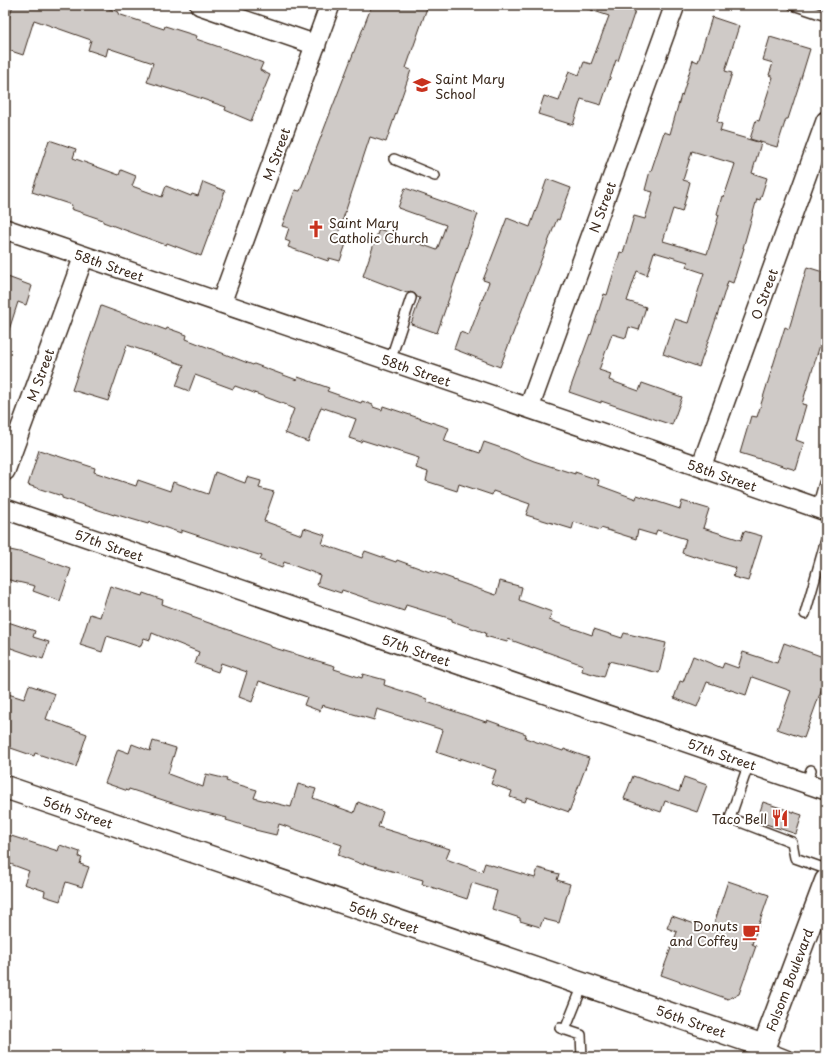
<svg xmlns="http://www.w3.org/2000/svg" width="831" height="1062" font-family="'Playpen Sans',sans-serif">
<rect width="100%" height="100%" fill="#fff"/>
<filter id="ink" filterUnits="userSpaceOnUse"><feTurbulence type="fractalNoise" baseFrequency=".025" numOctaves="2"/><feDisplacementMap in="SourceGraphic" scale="8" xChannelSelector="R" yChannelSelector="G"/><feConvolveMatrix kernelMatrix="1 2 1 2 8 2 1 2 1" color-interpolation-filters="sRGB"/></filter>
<g filter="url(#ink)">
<path fill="#cfcac7" stroke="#3b2a1e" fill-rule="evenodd" d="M13 5H97L119 12 118 14 164 29 165 26 197 36 196 39 240 54 263 63 260 70 270 75 251 121 225 110 226 107 179 91V92L147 82 153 63 108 48 106 56 88 50 91 40 34 20 23 55 5 49V30Z
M372 5H428L406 68 411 70 386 142 370 137 337 237 347 241 340 261 329 258 328 261 288 247 290 242 285 240 289 228 282 226 295 190 300 191Z
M585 5H637L618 61 616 60 601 105 581 99 573 125 538 114 544 96 559 101 569 71 579 75 584 62 591 64 609 16 585 8Z
M712 17 739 26 725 71 732 73 717 122 722 124 720 131 761 143 752 173 767 178 760 200 757 199 743 248H744L733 283 728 281 718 313 699 367 663 354 675 319 688 323 704 273 686 267 688 262 654 252 647 275 637 271 627 301 646 307 639 330 629 327 626 338 612 334 599 370 611 374 609 380 639 391 642 383 682 397 672 425 601 401V403L569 392 590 334 591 335 604 294 607 295 620 252 623 253 634 216 645 219 653 192 645 190 650 171H651L664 132 670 134 681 95 682 96 693 60 698 62ZM692 151 735 164 724 197 722 196 717 214 719 215 707 254 663 241 673 209 682 212 690 182 683 180Z
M770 37 810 49 799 85 788 119H786L777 147 750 139 756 120 759 121 773 77 769 75 773 63 763 60Z
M49 140 76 149 73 158 119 175 121 170 136 176 132 186 162 197 166 186 191 196 192 194 198 196 203 182 225 191 201 256 167 243 166 245 103 222V220L71 209 72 205 32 192Z
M547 179 571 188 559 220 557 219 500 367 454 349 460 332 469 335 489 282 483 280 507 218 530 227Z
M405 188 478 214 437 333 411 324 420 298 417 297 415 294 410 292 407 293 363 276 379 229 437 250 446 225 398 208Z
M807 267 826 273V347L820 345 802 404 806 405 796 440 804 443 796 470 740 453 751 416 757 417 785 327 789 329Z
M5 276 32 286 26 305 18 302 8 333H5Z
M101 306 166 330 167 328 187 335 186 339 253 365 254 364 297 380 298 377 329 388 327 391 361 403 362 401 373 405V407L382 410 383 406 449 428 444 441 480 453 484 442 507 450 534 461 575 474V472L599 480 598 485 636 499 637 495 680 509 682 501 709 509 703 528 741 540 744 531 762 536 748 581 733 577 736 568 695 556 694 557 682 553 686 539 657 530 655 535 638 530 636 539 601 528 600 530 574 522 572 529 526 515 530 504 493 491 492 495 459 484 457 491 426 481 428 472 416 468 419 458 362 440 361 442 349 438 356 419 321 407 308 442 285 433 294 409 287 406V405L235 386 233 389 195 375 189 391 176 386 184 365 127 345 108 401 72 390Z
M39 450 95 468 94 472 136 486 138 480 170 491 173 482 208 494 215 472 245 483 247 477 261 481 259 488 274 492 264 521 302 535 304 528 325 535 322 544 362 558 365 551 396 562 397 560 430 572V571L453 579V580L496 595 500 581 522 587 519 600 552 612 549 620 592 635 594 629 622 638 624 633 666 643 659 673 609 661 604 677 582 671 583 665 533 647V648L508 639 507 642 485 636 486 633 452 621V619L406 605 404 611 342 590 341 593 317 585 320 575 284 562 282 568 260 560 262 556 211 540 181 530V533L149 522 148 524 114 514V515L62 498V496L28 485Z
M5 549 29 554 71 569 60 601 33 591 35 586 5 579Z
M110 586 142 596 143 593 163 600 162 604 192 615V617L232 631V632L271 646V647L335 666 334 669 362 678 363 674 385 680 384 685 427 699V702L486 722 487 720 526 734 525 738 563 751 564 749 589 758 569 812 527 797 525 802 510 797 512 791 491 784 496 770 460 758V760L436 752 443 730 377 709 374 720 322 705 320 711 304 705 307 697 259 681 252 702 239 697 247 672 221 663 218 672 195 664 199 652 152 633 150 640 144 638 140 647 107 636 102 652 80 645 90 614 100 617Z
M5 621 35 631 33 637 49 642 43 659 5 646Z
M784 643 826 658V677L804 738 777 729 791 691 752 677 746 695 707 682 697 707 674 698 680 681 683 682 693 656 722 668 724 663 738 668 743 652 777 663Z
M29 685 55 694 46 719 87 734 76 767 35 753 34 756 5 746V693L24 699Z
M153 741 176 748 168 774 203 787 206 774 227 779 226 781 257 790 254 798 291 807 298 784 316 789 313 798 354 813 358 802 383 812 378 827 450 849 446 859 482 872 485 863 535 878 538 868 559 874 557 880 570 884 559 923 543 919 540 927 520 921V918L492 909 497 891 472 883 467 899 422 884 423 880 364 863V865L338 855 342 845 279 824 276 835 255 830V829L226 820 227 818 194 810 129 789 128 791 105 783 118 749 129 753 132 744 150 751Z
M633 776 679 792 684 777 707 785 697 812 665 801 661 812 624 799Z
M763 802 802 815 796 834 757 821Z
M5 834 58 851 60 845 80 852 79 857 82 858 80 864 89 867 82 887 66 882 60 901 44 896 45 891 24 884 29 871 5 862Z
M728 881 769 895 752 944 756 946 739 994 728 999 661 975 677 932 667 928 672 916 712 930Z"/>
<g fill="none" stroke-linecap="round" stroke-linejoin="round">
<g stroke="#3b2a1e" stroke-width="12">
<path id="lane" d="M793 5 826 16
M394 159 435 176
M390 361 411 298
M817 508 824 483
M805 614 826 540
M749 763 730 818 792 842 795 858 826 869
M806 783 811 770
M560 1028 581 1035 582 1057
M565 1030 583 985
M764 1046 792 1057"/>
</g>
<g stroke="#3b2a1e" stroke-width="22">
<path id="street" d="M200 5 316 45
M5 229 701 467 826 511
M221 303 330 5
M529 408 675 5
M701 467 826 121
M5 471 84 256
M5 509 826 790"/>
</g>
<g stroke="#3b2a1e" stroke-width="25">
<path id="secondary" d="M5 787 764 1046"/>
</g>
<g stroke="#3b2a1e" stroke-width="25">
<path id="primary" d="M760 1057 826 881"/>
</g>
<use href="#lane" stroke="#fff" stroke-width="9"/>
<use href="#street" stroke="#fff" stroke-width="19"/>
<use href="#secondary" stroke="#fff" stroke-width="22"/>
<use href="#primary" stroke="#fff" stroke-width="22"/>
</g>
</g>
<defs>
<g id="school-bare" transform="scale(1.38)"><path d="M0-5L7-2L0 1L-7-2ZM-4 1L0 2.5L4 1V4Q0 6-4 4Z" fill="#c8321e" stroke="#fff" stroke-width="2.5" paint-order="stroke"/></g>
<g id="church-bare" transform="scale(1.38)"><path d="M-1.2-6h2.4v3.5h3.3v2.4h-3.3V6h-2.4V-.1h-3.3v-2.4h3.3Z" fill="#c8321e" stroke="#fff" stroke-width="2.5" paint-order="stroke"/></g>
<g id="restaurant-bare" transform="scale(1.38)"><path d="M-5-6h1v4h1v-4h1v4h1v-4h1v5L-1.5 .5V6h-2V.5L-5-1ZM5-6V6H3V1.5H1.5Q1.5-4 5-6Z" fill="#c8321e" stroke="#fff" stroke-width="2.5" paint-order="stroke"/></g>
<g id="cafe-bare" transform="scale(1.38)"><path d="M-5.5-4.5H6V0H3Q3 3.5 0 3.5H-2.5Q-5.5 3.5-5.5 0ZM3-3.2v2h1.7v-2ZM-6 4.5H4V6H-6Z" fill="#c8321e" stroke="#fff" stroke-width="2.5" paint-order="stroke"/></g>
</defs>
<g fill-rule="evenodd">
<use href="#school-bare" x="422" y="85"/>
<use href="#church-bare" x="316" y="229"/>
<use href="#restaurant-bare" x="780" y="818"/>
<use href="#cafe-bare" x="751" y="932"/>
</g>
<g text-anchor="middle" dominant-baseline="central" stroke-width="4" stroke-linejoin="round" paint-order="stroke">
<g font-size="13" fill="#3b2a1e" stroke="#fff" text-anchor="start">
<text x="435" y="78">Saint Mary<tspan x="435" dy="15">School</tspan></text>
<text x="329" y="222">Saint Mary<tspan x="329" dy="15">Catholic Church</tspan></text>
<text x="767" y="818" text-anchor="end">Taco Bell</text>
<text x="738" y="925" text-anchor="end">Donuts<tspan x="738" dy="15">and Coffey</tspan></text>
</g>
<g font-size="13" fill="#3b2a1e" stroke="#fff">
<text transform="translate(276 154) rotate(-70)">M Street</text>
<text transform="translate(602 207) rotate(-70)">N Street</text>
<text transform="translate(109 265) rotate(19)">58th Street</text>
<text transform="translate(764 294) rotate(-70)">O Street</text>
<text transform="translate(416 370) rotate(19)">58th Street</text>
<text transform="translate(40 375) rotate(-70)">M Street</text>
<text transform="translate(722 475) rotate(19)">58th Street</text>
<text transform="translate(109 545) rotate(19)">57th Street</text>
<text transform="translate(416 650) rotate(19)">57th Street</text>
<text transform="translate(722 754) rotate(19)">57th Street</text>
<text transform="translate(78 812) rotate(19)">56th Street</text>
<text transform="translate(384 917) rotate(19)">56th Street</text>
<text transform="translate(789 980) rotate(-69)">Folsom Boulevard</text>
<text transform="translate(691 1021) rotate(19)">56th Street</text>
</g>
</g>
<rect width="831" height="1062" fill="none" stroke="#fff" stroke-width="20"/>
<rect x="10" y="10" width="811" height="1042" fill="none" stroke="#3b2a1e" stroke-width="1.5" filter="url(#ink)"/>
</svg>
